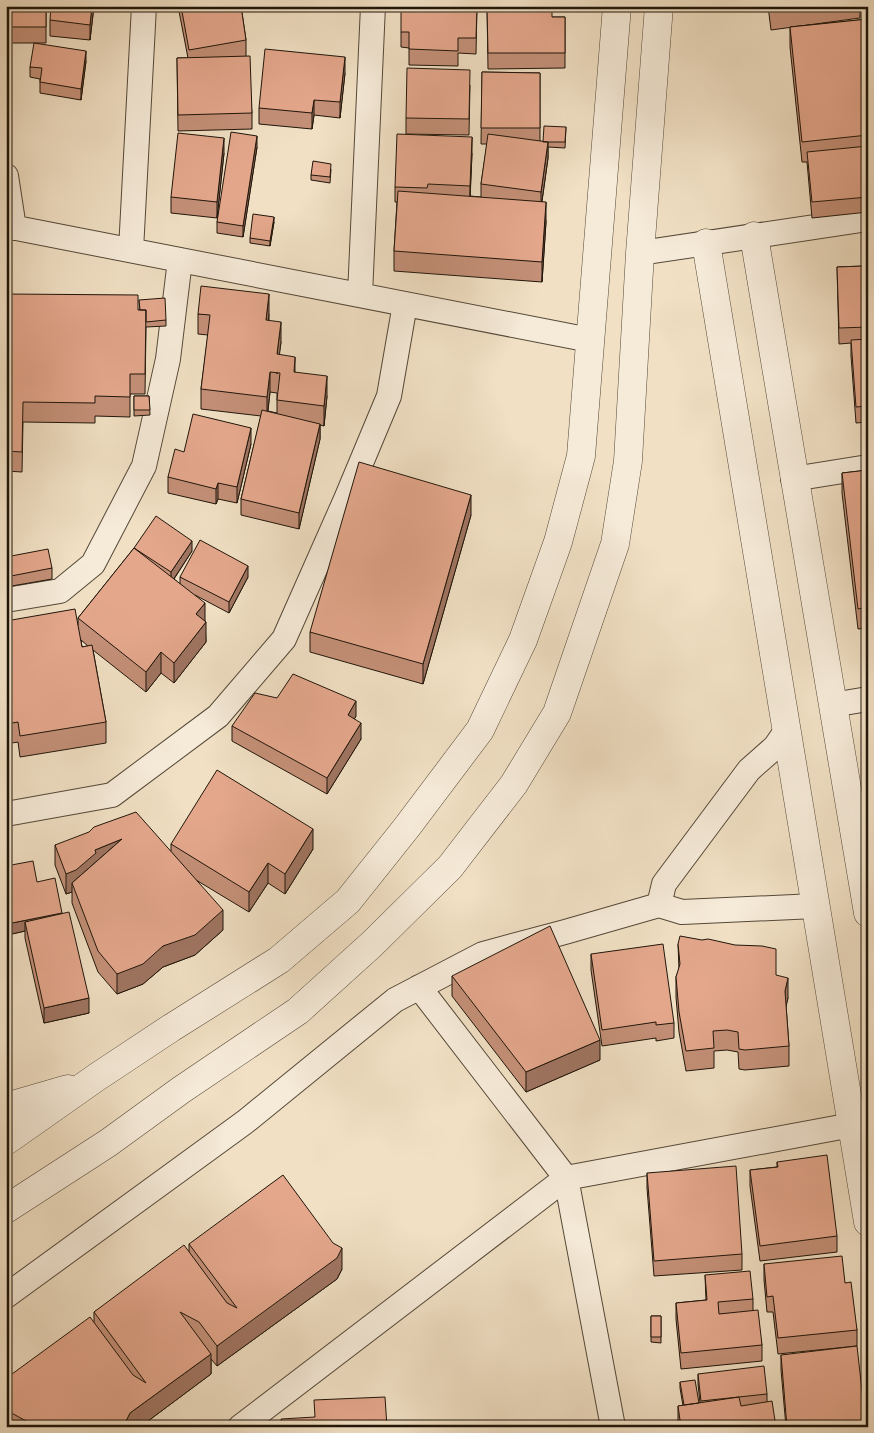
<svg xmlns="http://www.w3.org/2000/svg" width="874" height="1433" font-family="'IM FELL English',serif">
<rect width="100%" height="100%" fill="#f1e0c4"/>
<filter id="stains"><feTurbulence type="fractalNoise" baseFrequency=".004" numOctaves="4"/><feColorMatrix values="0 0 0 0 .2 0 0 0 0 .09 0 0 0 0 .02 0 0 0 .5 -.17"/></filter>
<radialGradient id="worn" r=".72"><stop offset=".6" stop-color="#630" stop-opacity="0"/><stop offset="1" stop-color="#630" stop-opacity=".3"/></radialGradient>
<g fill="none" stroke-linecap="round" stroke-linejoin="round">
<g stroke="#544838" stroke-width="26">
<path id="minor" d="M6 176 14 228
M6 226 590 340
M131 250 144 6
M640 253 868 219
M360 295 373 6
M793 479 868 467
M6 600 60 591 93 564 144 466 168 359 180 260
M832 705 868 699
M6 814 112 795 218 716 284 639 346 499 389 396 405 304
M659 905 664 884 749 770 775 747 786 731
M419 987 566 1178 613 1427
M6 1296 245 1122 395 1000 483 954 565 932 659 905 682 912 815 906
M240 1427 566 1178 852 1125"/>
</g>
<g stroke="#544838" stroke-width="29">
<path id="tertiary" d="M754 236 868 913
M706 243 868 1222
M6 1107 68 1089
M6 1141 97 1077 171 1028 279 960 348 901 407 827 480 730 523 640 558 542 581 456 617 6
M6 1209 108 1143 181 1090 298 1011 372 944 450 867 514 784 557 713 615 544 628 461 640 253 659 6"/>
</g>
<use href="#minor" stroke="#f6ebd9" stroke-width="24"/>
<use href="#tertiary" stroke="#f6ebd9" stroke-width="28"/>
</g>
<path fill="#c49078" stroke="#1f150a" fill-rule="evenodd" d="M8 6H46V43H9Z
M94 6 90 40 50 36V20Z
M178 6H241L246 40V56L252 113V129L178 131 177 58H188Z
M477 6 476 54 458 53V66L409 65V48L401 47V32Z
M487 6 552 17H565V68L488 69Z
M768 6H860V18L771 30Z
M868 19V212L812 218 807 162H802L790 47V27Z
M86 61 81 100 40 93V79L30 77V67Z
M482 72 540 73V141L543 142 566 127 565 148 548 147V158L542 201 546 222 542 282 394 271V251L397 202H395V187L472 153 470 196 481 197V184L487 144H481Z
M345 73 340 118 314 115 312 129 259 124V108Z
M470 85 469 135 406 134V118Z
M257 147 243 237 217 233V222Z
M224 153 217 218 171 213V197Z
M331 169 330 183 311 180V175Z
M274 222 270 246 250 243V238Z
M863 252H868V422L856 423 851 356V343L839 344 837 267 863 266Z
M6 294 138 310H140L139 300 166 320V326L146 327 145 394H130V417L95 416V423L23 422 22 472 6 471Z
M198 314H269V320L281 342 279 355 295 372 327 396 324 426 320 425V439L299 529 241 515V499L261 416 201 409V389L208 335 198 334ZM270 392 277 393V413L268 411Z
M134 396H149L150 415 134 416Z
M251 444 237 503 218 499 216 504 168 493V477L184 452Z
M868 470V628L858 629 842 493V473Z
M471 515 423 684 310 652V632Z
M134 548 192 551 174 579 180 584V577H248L229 613 195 595 205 621 206 642 174 683 161 673 146 692 93 650 106 722V743L20 757 18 742 6 744V621L78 625V618ZM81 640 88 646 82 647Z
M6 557 52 568V579L6 587Z
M356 716 354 719 361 739 327 794 232 741V726Z
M171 844 313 849 285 894 268 883 249 912 196 880 223 930 195 955 163 967 143 984 117 994 98 972 72 903V892L66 894 55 865V845L171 851Z
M6 866 37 882 62 913 89 1013 44 1023 25 938V931L12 934 6 908Z
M678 944 776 975 788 998 786 1005 789 1046V1066L745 1070 739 1069 738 1052 727 1050 714 1051V1068L686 1071 679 1032 676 997V977L679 969Z
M591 954 674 1023V1038L656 1041V1038L602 1046 591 970Z
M452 976 600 1060 526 1092 452 996Z
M777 1162 837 1236V1252L760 1261 750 1186V1170L777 1167Z
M647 1173 742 1254V1270L654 1276 647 1188Z
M189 1244 342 1269 337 1279 217 1366 211 1359V1374L140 1427H6V1384L94 1323V1312L189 1253Z
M764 1264 845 1283 857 1330V1346L778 1354 773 1312H767L764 1280Z
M705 1275 753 1299V1311L762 1345V1361L681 1369 676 1319V1303L706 1300Z
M651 1316H661V1343L651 1342Z
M781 1355 866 1427H786L781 1370Z
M698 1374 767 1394V1402L776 1427H678V1406H683L680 1388V1382L699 1403H700L698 1384Z"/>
<path fill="#a07562" stroke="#1f150a" d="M92 6H94L90 40V25Z
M86 51V61L81 100V89Z
M345 57V73L340 118V102Z
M314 100V115L312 129V113Z
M257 136V147L243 237V226Z
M472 137V153L470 201V186Z
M224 138V153L217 218V202Z
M548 142V158L541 208V192Z
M546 202V222L542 282V262Z
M274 217V222L270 246V241Z
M269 294V314L266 340V320Z
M281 322V342L277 374V354Z
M295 357V377L294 372Z
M270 372V392L267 417V397Z
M327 376V396L324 426V406Z
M320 424V439L299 529V513Z
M251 428V444L237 503V487Z
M218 483V499L216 504V489Z
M471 495V515L423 684V664Z
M192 541V551L171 583V572Z
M248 566V577L229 613V602Z
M205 603V623L196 614Z
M206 622V642L174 683V663Z
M161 652V673L146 692V672Z
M356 701V716L348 731V715Z
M361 723V739L327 794V778Z
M313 829V849L285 894V874Z
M122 839 72 883V892L66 894V874L95 850Z
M268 863V883L249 912V892Z
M223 910V930L195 955 163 967 143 984 117 994V974Z
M62 913V923L25 922V931L12 934V923Z
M788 978V998L785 1011V991Z
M89 998V1013L44 1023V1008Z
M600 1040V1060L526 1092V1072Z
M342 1248V1269L337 1279 217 1366V1346Z
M211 1354V1374L140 1427H123L130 1413Z"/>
<path fill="#e4a78c" stroke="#1f150a" d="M8 6H46V27H9Z
M51 6H92L90 25 50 20Z
M181 6H241L246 40 189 50Z
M401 6H477L476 38H458V51L409 49V32H401Z
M487 6H552V17H565V53H488Z
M770 6H796L771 10Z
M868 19V135L802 142 790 27Z
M34 43 86 51 81 89 40 82 42 68 30 67Z
M265 49 345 57 340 102 314 100 312 113 259 108Z
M250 56 252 113 178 115 177 58Z
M407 68 470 70 469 119 406 118Z
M482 72 540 73V128H481Z
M544 126 566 127 565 142H543Z
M231 132 257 136 243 226 217 222Z
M178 133 224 138 217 202 171 197Z
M397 134 472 137 470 186 428 184 427 188 395 187Z
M488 134 548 142 541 192 481 184Z
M868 146V197L812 202 807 152Z
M313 161 331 164 330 177 311 175Z
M398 191 546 202 542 262 394 251Z
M253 214 274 217 270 241 250 238Z
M863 252H868V327L839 328 837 267 863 266Z
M201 286 269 294 266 320 281 322 277 354 295 357 294 372 327 376 324 406 277 400 280 373 270 372 267 397 201 389 210 315 198 314Z
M6 294 138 295V310H146L145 374H130V397L95 396V403L23 402 22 452 6 451Z
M165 298 166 320 146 322V310H140L139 300Z
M868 339V406L856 407 851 340Z
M134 396H149L150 410H134Z
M262 410 320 424 299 513 241 499Z
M193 414 251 428 237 487 218 483 216 489 168 477 175 449 184 452Z
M359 462 471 495 423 664 310 632Z
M868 470V607L858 609 842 473Z
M156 516 192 541 171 572 134 548Z
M200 540 248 566 229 602 180 577Z
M134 548 205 603 196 614 206 622 174 663 161 652 146 672 78 618Z
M48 549 52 568 6 577V557Z
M75 609 82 647 92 645 106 722 20 736 18 722 6 724V621Z
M293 674 356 701 348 715 361 723 327 778 232 726 255 693 277 698Z
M217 770 313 829 285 874 268 863 249 892 171 844Z
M136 812 223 910 195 935 163 946 143 964 117 974 98 951 72 883 122 839 95 850 96 853 76 870 66 874 55 845 89 832 94 827Z
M33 861 37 882 55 878 62 913 12 923 6 897V866Z
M69 912 89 998 44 1008 25 922Z
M550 926 600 1040 526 1072 452 976Z
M680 936 702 940 708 939 735 945 762 946 776 949V975L788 978 785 991 789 1046 745 1050 739 1049 738 1032 727 1030 713 1031 714 1048 686 1051 679 1012 676 977 680 964 678 944Z
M663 944 674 1023 656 1025V1022L602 1030 591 954Z
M827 1155 837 1236 760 1246 750 1170 778 1167 777 1162Z
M736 1166 742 1254 654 1261 647 1173Z
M283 1175 333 1243 342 1248 337 1258 217 1346 199 1322 180 1312 211 1354 130 1413 123 1427H37L6 1410V1384L12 1374 90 1317 133 1375 146 1383 94 1312 184 1245 227 1303 237 1308 189 1244Z
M842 1256 845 1283 851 1282 857 1330 778 1338 773 1296 767 1297 764 1264Z
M750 1271 753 1299 718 1302 719 1314 758 1310 762 1345 681 1353 676 1303 707 1300 705 1275Z
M651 1316H661V1337H651Z
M857 1346 866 1427H787L781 1355Z
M764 1366 767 1394 701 1401 698 1374Z
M695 1380 699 1403 684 1405 680 1382Z
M385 1397 387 1427H282L281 1419 315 1417 314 1400Z
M739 1397 741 1406 772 1401 776 1427H681L678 1406Z"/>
<rect width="874" height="1433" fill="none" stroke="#f1e0c4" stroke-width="25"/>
<rect x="8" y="8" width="859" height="1418" fill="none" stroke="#1f150a" stroke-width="2.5"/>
<rect x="12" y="12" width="849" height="1408" fill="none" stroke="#1f150a"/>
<rect width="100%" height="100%" filter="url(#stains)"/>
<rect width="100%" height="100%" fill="url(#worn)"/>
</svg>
